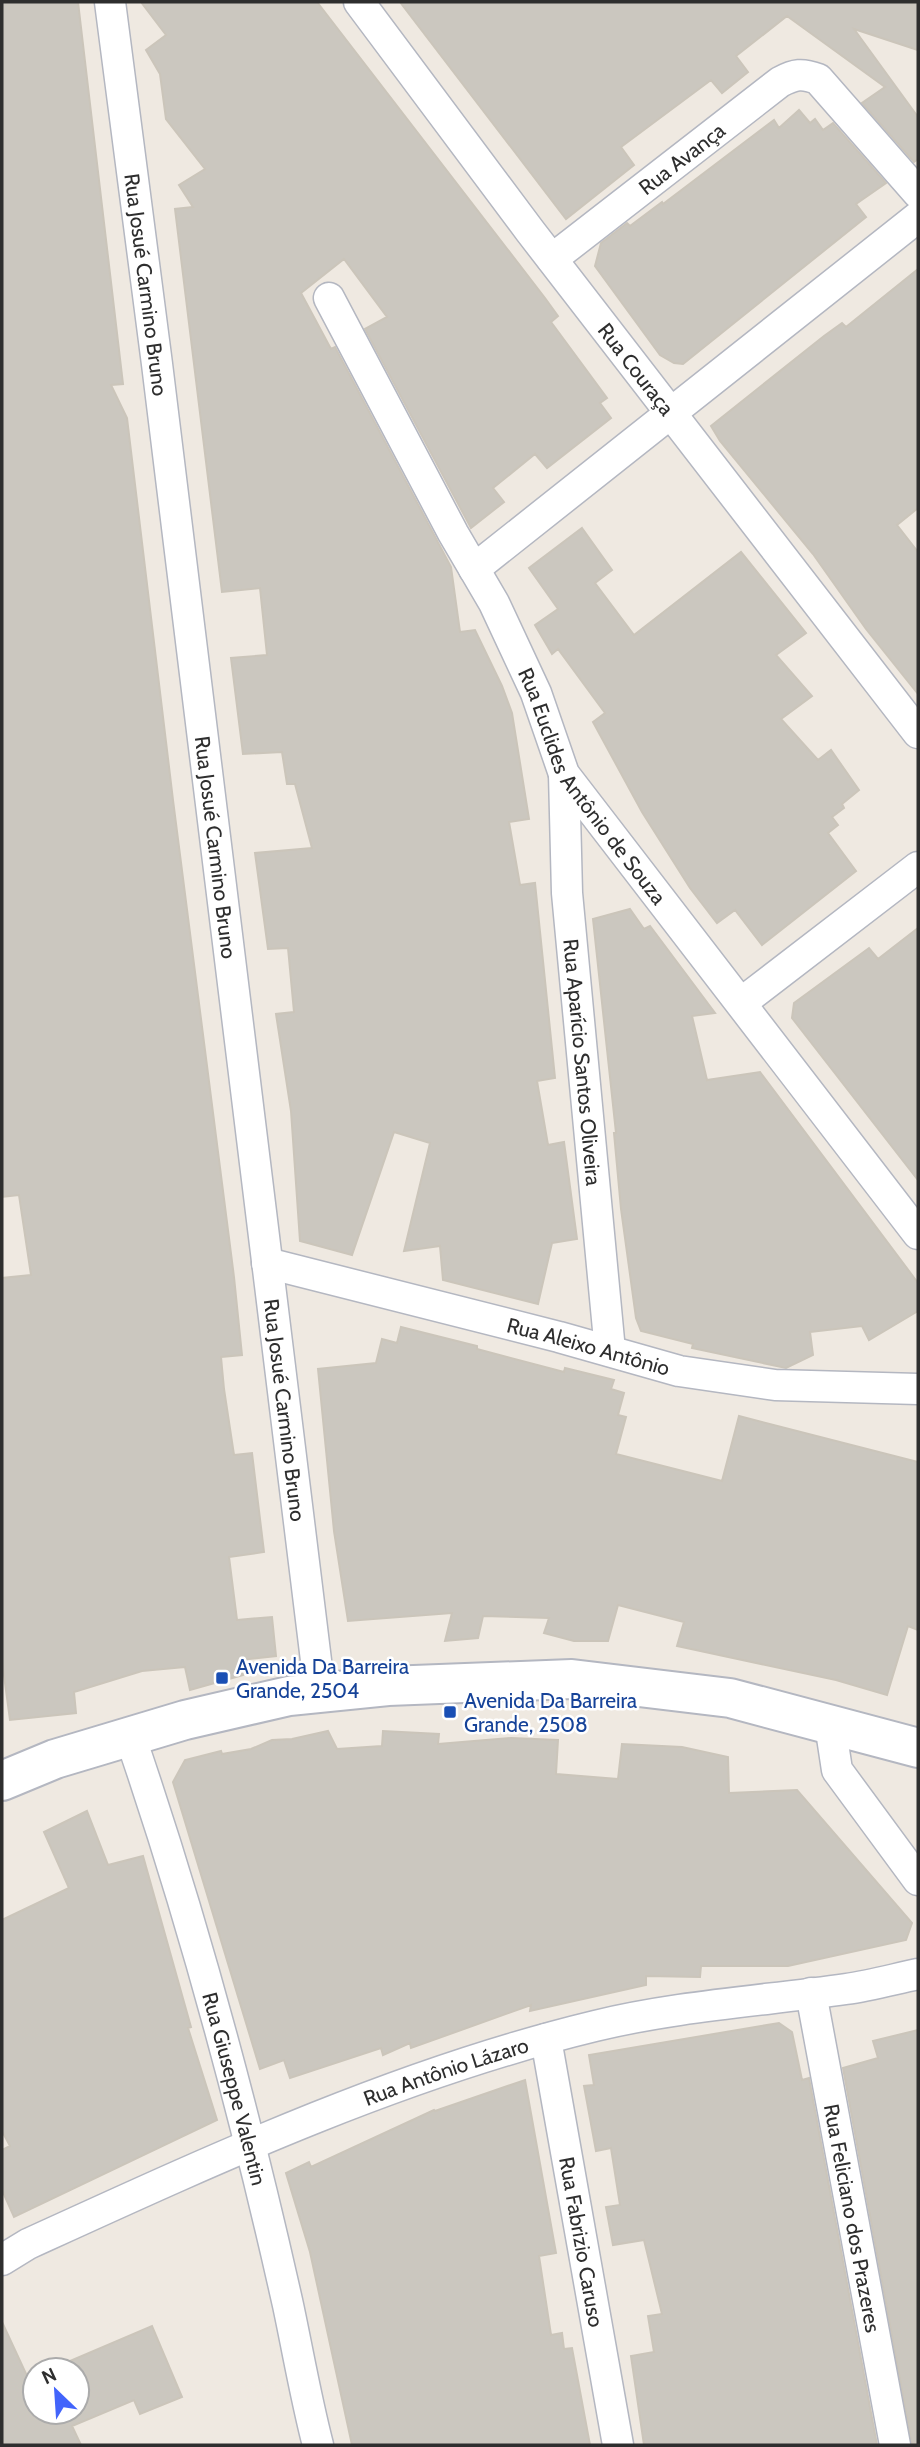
<svg xmlns="http://www.w3.org/2000/svg" width="920" height="2447" font-family="Cabin,sans-serif">
<rect width="100%" height="100%" fill="#efe9e1"/>
<path fill="#cbc7bf" stroke="#cbc5ba" stroke-width="2" d="M2 2H78L123 384 111 385 127 418 173 800 234 1277 242 1355 221 1357 224 1389 234 1455 252 1453 264 1552 229 1557 237 1620 272 1617 276 1656 240 1660 243 1675 190 1690 185 1667 142 1671 74 1692 76 1713 10 1720 2 1661V1278L31 1275 19 1195 2 1197Z
M141 2H317L545 298 558 316 551 322 607 398 600 403 611 418 547 468 535 454 493 488 504 502 471 528 365 329 387 317 344 259 301 293 331 349 335 347 451 567 460 632 475 630 502 686 512 713 529 819 509 822 520 885 535 883 555 1078 537 1081 548 1145 564 1142 577 1239 552 1243 538 1304 443 1280 440 1246 404 1251 430 1143 394 1132 352 1255 300 1241 291 1111 276 1014 294 1012 288 948 268 949 255 853 312 848 295 784H287L282 752 243 754 231 658 267 655 260 588 222 592 175 209 193 207 179 185 205 169 166 119 160 74 146 50 166 35Z
M400 2H918V50L854 29 918 117V159L914 162 862 103 885 87 787 16 736 56 748 72 722 93 711 80 621 147 634 165 566 219Z
M799 110 810 123 815 119 823 130 833 123 886 183 856 204 866 217 683 364 674 363 660 355 595 266 601 243 627 223 630 226 662 202 663 204 774 120 779 128Z
M918 269V508L897 525 918 552V694L866 629 813 554 720 441 711 426 824 336 842 323 846 327Z
M582 528 612 570 595 583 634 635 741 552 806 633 776 655 812 696 781 719 818 760 831 750 859 790 842 804 844 808 832 817 838 825 828 833 856 871 762 945 735 910 717 923 690 888 642 812 593 722 605 713 558 649 552 654 535 625 558 609 529 568Z
M630 909 644 929 650 926 715 1013 692 1016 707 1080 760 1072 918 1283V1311L869 1340 862 1326 810 1332 813 1355 786 1368 692 1348 693 1344 641 1331 636 1318 621 1209 614 1133H616L593 919Z
M918 928V1180L792 1018 794 1003 869 948 878 959Z
M401 1327 477 1346V1349L564 1372 565 1368 614 1380 611 1389 624 1393 618 1415 626 1417 616 1454 722 1481 739 1416 918 1462V1630L908 1626 887 1695 836 1680 677 1646 684 1622 618 1605 608 1641H574L544 1633 549 1618 483 1616 478 1638 445 1641 452 1613 348 1621 334 1531 318 1369 376 1363 382 1339 397 1343Z
M328 1731 337 1749 382 1746 383 1731 439 1734 438 1744 511 1738 558 1740 556 1774 618 1779 622 1744 682 1747 728 1757 729 1793 797 1790 912 1923 906 1940 788 1966H701L700 1977 646 1976V1985L530 2011 531 2005 411 2048 410 2043 383 2055 381 2048 290 2078 284 2060 260 2069 173 1782 185 1760 221 1751 222 1754 251 1749 272 1740 292 1739Z
M87 1811 108 1865 143 1856 191 2027 188 2028 217 2120 14 2217 2 2190V2150L10 2146 2 2131V1920L69 1888 44 1832Z
M779 2023 792 2032 802 2080 809 2078 877 2445H644L631 2356 654 2352 648 2316 662 2314 644 2240 613 2245 606 2207 620 2205 611 2148 596 2151 584 2086 594 2085 589 2055Z
M918 2030V2445H912L843 2068 878 2058 873 2041Z
M525 2080 556 2253 539 2256 551 2335 562 2333 564 2349 572 2348 590 2445H352L310 2252 286 2173 309 2162 311 2167 434 2110 435 2111Z
M2 2322 27 2376 35 2372V2412H77V2370H49L152 2326 182 2397 140 2414 134 2400 72 2426 81 2445H2Z"/>
<g fill="none" stroke-linecap="round" stroke-linejoin="round">
<g stroke="#b4b7c1" stroke-width="33">
<g id="street">
<path id="s1" d="M110 2 157 364 320 1693"/>
<path id="s2" d="M359 2 530 231 918 733"/>
<path id="s3" d="M552 259 780 82C795 74 802 73 818 79L918 193"/>
<path id="s4" d="M329 298 453 533 494 603 536 693 564 774 918 1234"/>
<path d="M474 569 918 217"/>
<path id="s5" d="M564 774 567 893 610 1351"/>
<path d="M741 1003 918 867"/>
<path id="s6" d="M267 1263 559 1337 679 1371 775 1385 918 1389"/>
<path d="M830 1724 837 1770 918 1880"/>
<path id="s7" d="M130 1736C194 1922 245 2113 288 2305 298 2352 306 2399 318 2445"/>
<path id="s8" d="M811 1993 895 2445"/>
<path id="s9" d="M546 2039 618 2445"/>
<path id="s10" d="M2 2260 28 2244C212 2160 397 2074 595 2026 677 2006 762 2001 846 1989 870 1986 894 1979 918 1974"/>
</g>
</g>
<g stroke="#b4b7c1" stroke-width="42">
<path id="secondary" d="M2 1781 55 1759 185 1720 289 1696 388 1686 572 1679 730 1698 918 1748"/>
</g>
<use href="#street" stroke="#fff" stroke-width="30"/>
<use href="#secondary" stroke="#fff" stroke-width="38"/>
</g>
<g fill="#1a4fb4" stroke="#fff" stroke-width="2.5">
<rect x="215" y="1671" width="14" height="14" rx="3.5"/>
<rect x="443" y="1705" width="14" height="14" rx="3.5"/>
</g>
<g text-anchor="middle" dominant-baseline="central" stroke-width="5" stroke-linejoin="round" paint-order="stroke">
<g font-size="21" fill="#2e2e2e" stroke="#fff">
<text stroke="none"><textPath href="#s3" startOffset="164">Rua Avança</textPath></text>
<text stroke="none"><textPath href="#s1" startOffset="285">Rua Josué Carmino Bruno</textPath></text>
<text stroke="none"><textPath href="#s2" startOffset="460">Rua Couraça</textPath></text>
<text stroke="none"><textPath href="#s4" startOffset="556">Rua Euclides Antônio de Souza</textPath></text>
<text stroke="none"><textPath href="#s1" startOffset="852">Rua Josué Carmino Bruno</textPath></text>
<text stroke="none"><textPath href="#s5" startOffset="289">Rua Aparício Santos Oliveira</textPath></text>
<text stroke="none"><textPath href="#s6" startOffset="332">Rua Aleixo Antônio</textPath></text>
<text stroke="none"><textPath href="#s1" startOffset="1419">Rua Josué Carmino Bruno</textPath></text>
<text stroke="none"><textPath href="#s10" startOffset="483">Rua Antônio Lázaro</textPath></text>
<text stroke="none"><textPath href="#s7" startOffset="368">Rua Giuseppe Valentin</textPath></text>
<text stroke="none"><textPath href="#s8" startOffset="229">Rua Feliciano dos Prazeres</textPath></text>
<text stroke="none"><textPath href="#s9" startOffset="206">Rua Fabrizio Caruso</textPath></text>
</g>
<g font-size="21" fill="#164399" stroke="#fff" text-anchor="start">
<text x="236" y="1666">Avenida Da Barreira<tspan x="236" dy="24">Grande, 2504</tspan></text>
<text x="464" y="1700">Avenida Da Barreira<tspan x="464" dy="24">Grande, 2508</tspan></text>
</g>
</g>
<rect width="920" height="2447" fill="none" stroke="#2e2e2e" stroke-width="7"/>
<g transform="translate(56 2391) rotate(335)"><circle r="33" fill="#ffffff" stroke="#ababab" stroke-width="2"/>
<path d="M0-5L12 26L0 18L-12 26Z" fill="#4264fb"/>
<text y="-10" font-size="19" font-weight="bold" text-anchor="middle" fill="#2e2e2e">N</text>
</g>
</svg>
